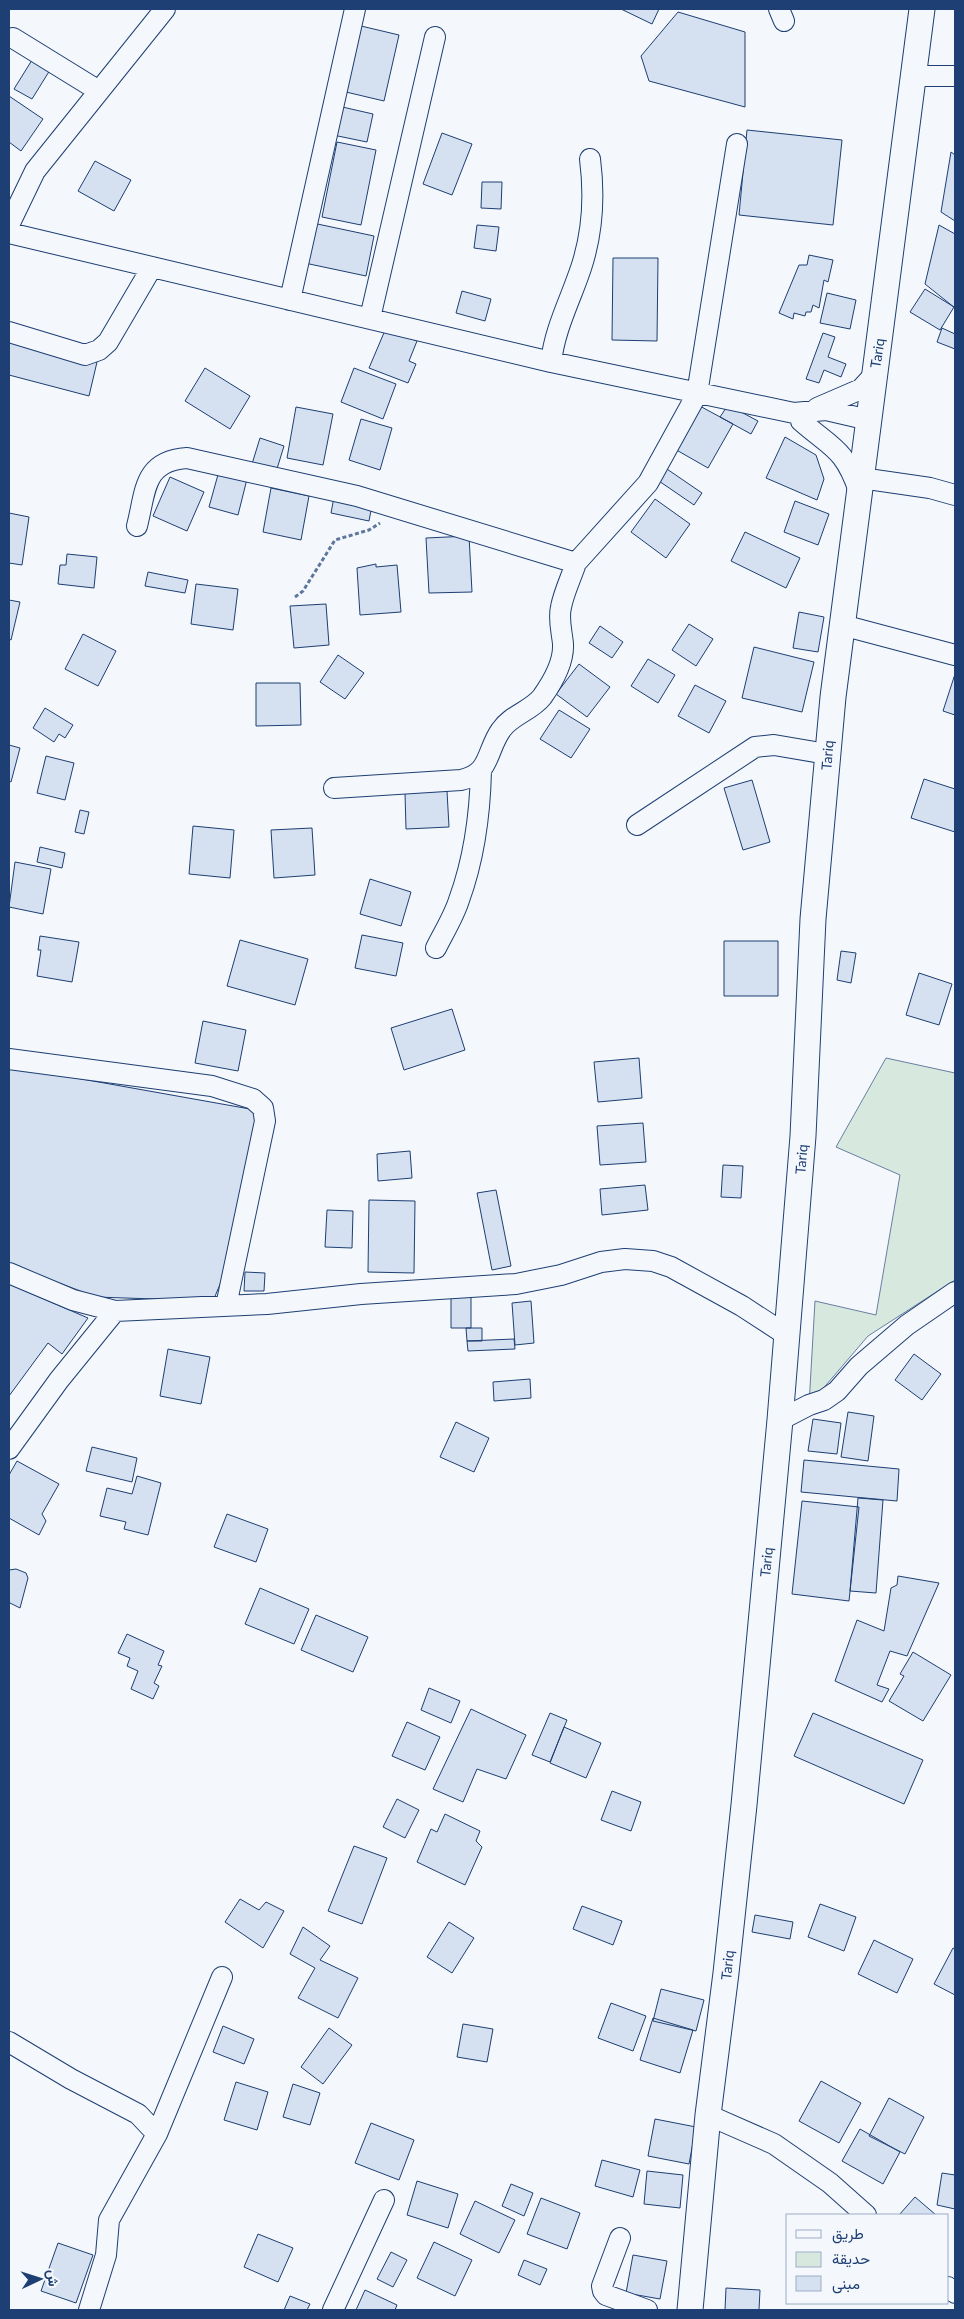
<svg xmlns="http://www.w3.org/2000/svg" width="964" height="2319" font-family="Lato,Vazirmatn,sans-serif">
<rect width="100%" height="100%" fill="#f4f7fb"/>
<path fill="#d7e8df" stroke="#687fa3" d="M886 1058 955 1073V1280L868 1336 809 1405 815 1301 876 1315 900 1175 836 1147Z"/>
<path fill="#d5e0f0" stroke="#1d3f73" d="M621 9H659L652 24Z
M678 12 745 32V107L649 81 641 56Z
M361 26 399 35 384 101 346 92Z
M32 60 50 70 32 99 14 89Z
M9 96 43 119 21 151 9 142Z
M338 106 373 114 367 142 333 135Z
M747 130 842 140 833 225 739 215Z
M442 133 472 144 452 195 423 184Z
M337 142 376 150 361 225 322 217Z
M951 152 955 155V221L941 212Z
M95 161 131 180 114 211 78 191Z
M482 182H502L501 209 481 208Z
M308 222 374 236 366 276 300 262Z
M477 225 499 227 496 251 474 248Z
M939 225 955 234V308L925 284Z
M809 255 833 260 828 282 824 280 819 308 813 305 811 312H806L805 316 794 313 793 319 779 313 799 265H807Z
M613 258H658L657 341 612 340Z
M925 289 954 307 940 330 910 312Z
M462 291 491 299 485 321 456 313Z
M827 293 856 300 850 329 820 323Z
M386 328 417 341 409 361 416 364 408 383 369 368Z
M942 328 955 334V349L937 342Z
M823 333 835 337 828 357 846 364 841 377 824 370 819 383 806 379Z
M9 339 97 362 89 396 9 375Z
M205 368 250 396 230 429 185 401Z
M354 368 396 384 383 419 341 402Z
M698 405 733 424 708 468 673 448Z
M728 405 758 421 751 434 720 417Z
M296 407 333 414 323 465 287 458Z
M361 419 392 428 380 470 349 460Z
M785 437 816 455 824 479 817 500 766 478Z
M260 438 284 446 276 472 252 464Z
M664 467 702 493 694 505 656 479Z
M219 471 247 479 238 515 209 507Z
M170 477 204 492 187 531 153 516Z
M271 488 309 496 301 540 263 532Z
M334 497 372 505 369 521 331 513Z
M655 499 690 524 666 558 631 532Z
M795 501 829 514 818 545 784 532Z
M9 513 29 517 22 565 9 563Z
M745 532 800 558 786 588 731 561Z
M469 536 472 592 429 593 426 538Z
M67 554 97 557 94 588 58 584 60 565H66Z
M376 564V567L397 565 401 612 360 615 357 568Z
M148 572 188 580 185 593 145 586Z
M196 584 238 589 233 630 191 624Z
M9 600 20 602 11 640 9 639Z
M326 604 329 645 294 648 290 606Z
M799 612 824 617 818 652 793 648Z
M689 624 713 639 696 666 672 650Z
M600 626 623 642 612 658 589 643Z
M83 634 116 651 98 686 65 669Z
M754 647 814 662 802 712 742 698Z
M338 655 364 673 345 699 320 682Z
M648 659 675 675 658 703 631 686Z
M579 664 610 687 587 717 556 694Z
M955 674V715L943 711Z
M256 683H300L301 725 256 726Z
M695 685 726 701 709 733 678 716Z
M45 708 73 725 65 738 59 734 54 742 33 728Z
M559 710 590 729 571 758 540 739Z
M9 745 20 748 11 782 9 781Z
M46 756 74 763 65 800 37 793Z
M924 779 955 789V832L911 818Z
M752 780 770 842 743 850 724 788Z
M447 791 449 827 406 829 405 793Z
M80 810 89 812 84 834 75 832Z
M193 826 234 830 230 878 189 874Z
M312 828 315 875 274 878 271 830Z
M40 847 65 853 62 868 37 862Z
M15 862 51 869 43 914 9 907Z
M370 879 411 892 401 926 360 914Z
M362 935 403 943 396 976 355 968Z
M40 936 79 942 72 982 37 976 41 950H38Z
M240 940 308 959 295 1005 227 986Z
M724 941H778V996H724Z
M841 951 856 953 851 983 837 980Z
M919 973 952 984 939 1025 906 1015Z
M452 1009 465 1050 404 1070 391 1028Z
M203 1021 246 1030 238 1071 195 1063Z
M639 1058 642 1098 598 1102 594 1062Z
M9 1066 261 1111 221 1282 213 1301 96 1297 9 1264Z
M643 1123 646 1162 600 1165 597 1126Z
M410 1151 412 1178 378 1181 377 1154Z
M723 1165 743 1166 741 1198 721 1197Z
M645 1185 648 1210 602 1215 600 1189Z
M496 1190 511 1266 492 1270 477 1193Z
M369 1200 415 1201 414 1273 368 1272Z
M327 1210 353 1211 352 1248 325 1247Z
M245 1272 265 1273 264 1291H244Z
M9 1284 88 1318 62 1354 48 1343 9 1396Z
M451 1289H471V1328H451Z
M531 1301 534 1343 515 1345 512 1303Z
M466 1328H482V1341H467Z
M514 1339 515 1349 468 1351 467 1341Z
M168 1349 210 1357 201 1404 160 1396Z
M914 1354 941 1374 922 1400 895 1380Z
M530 1379 531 1398 494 1401 493 1382Z
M848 1412 874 1416 868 1461 841 1457Z
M813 1419 841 1423 837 1454 808 1451Z
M456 1422 489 1438 474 1472 440 1457Z
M92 1447 137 1458 132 1482 86 1471Z
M804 1460 899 1469 897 1501 801 1492Z
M17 1461 59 1484 42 1514 46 1521 39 1535 9 1518V1475Z
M137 1476 161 1483 148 1535 124 1529 126 1522 100 1516 107 1488 132 1494Z
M858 1498 883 1500 876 1593 850 1591Z
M802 1501 859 1507 849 1601 792 1594Z
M227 1514 268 1529 256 1562 214 1547Z
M16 1569 26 1573 28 1578 20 1608 10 1603 9 1605V1570Z
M898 1576 939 1583 907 1656 890 1651 877 1685 889 1689 882 1702 835 1681 857 1620 884 1631 891 1588 897 1585Z
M260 1588 309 1609 294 1644 245 1624Z
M316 1615 368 1637 353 1672 301 1650Z
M127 1634 164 1651 158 1665 162 1666 154 1683 159 1686 153 1699 131 1689 138 1671 127 1666 130 1658 118 1653Z
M913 1652 951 1675 923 1721 889 1701 904 1676 900 1674Z
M429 1688 460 1701 451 1723 421 1710Z
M471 1709 526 1735 506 1779 477 1769 463 1802 433 1789Z
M550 1713 567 1720 550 1762 532 1755Z
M813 1713 923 1760 904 1804 794 1756Z
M407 1722 440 1737 425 1770 392 1756Z
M564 1727 601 1743 586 1778 550 1763Z
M612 1791 641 1802 631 1831 601 1820Z
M397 1799 419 1810 405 1838 383 1827Z
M445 1814 480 1831 476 1841 482 1847 465 1885 417 1862 431 1829 437 1832Z
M354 1846 387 1858 362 1924 328 1911Z
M240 1899 259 1910 266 1902 284 1911 263 1948 225 1922Z
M820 1904 856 1917 844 1951 808 1937Z
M582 1906 622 1921 613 1945 573 1929Z
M755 1915 793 1922 790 1939 752 1932Z
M449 1922 474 1938 452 1973 427 1957Z
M303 1927 330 1946 320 1960 358 1978 338 2018 298 1998 315 1968 290 1954Z
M874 1940 913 1959 897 1993 858 1974Z
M953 1948 955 1949V1995L934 1984Z
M661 1989 704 2000 696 2031 653 2021Z
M611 2003 646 2016 633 2051 598 2038Z
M653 2018 693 2030 680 2073 640 2060Z
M463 2024 493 2029 487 2062 457 2057Z
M223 2026 254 2039 244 2064 213 2052Z
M329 2028 352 2045 323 2084 301 2067Z
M821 2081 861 2103 839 2143 799 2121Z
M236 2082 268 2092 257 2130 224 2120Z
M293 2084 320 2093 310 2125 283 2117Z
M889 2098 924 2117 905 2154 869 2136Z
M655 2119 696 2127 689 2164 648 2156Z
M371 2123 414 2140 399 2180 355 2163Z
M860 2129 900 2152 883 2184 842 2161Z
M602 2160 640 2170 633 2197 595 2186Z
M647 2171 683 2175 680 2208 644 2204Z
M942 2173 955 2175V2209L937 2205Z
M417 2181 458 2194 448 2228 407 2215Z
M511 2184 533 2193 524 2216 502 2206Z
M915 2197 936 2215H899Z
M541 2198 580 2213 567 2249 527 2234Z
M475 2201 515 2220 499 2253 460 2234Z
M258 2234 293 2248 278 2282 244 2267Z
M434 2242 472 2260 455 2296 417 2278Z
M58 2243 93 2255 76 2303 41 2291Z
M391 2252 407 2260 393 2287 377 2279Z
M633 2255 667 2261 660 2299 626 2293Z
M524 2260 547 2269 540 2285 518 2275Z
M726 2288 760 2290 759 2310H725Z
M365 2290 397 2305 395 2310H356Z
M290 2296 310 2304 307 2310H284Z"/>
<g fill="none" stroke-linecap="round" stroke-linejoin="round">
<g stroke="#1d3f73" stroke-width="22">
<path id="minor" d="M779 9 784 21
M13 38 99 91
M914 76H955
M9 225 35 171 165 9
M9 233 551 362 794 413 826 410 869 420
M290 300 355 9
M370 318 435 37
M9 332 85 355 99 350 108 342 152 267
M551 362C555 328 570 301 581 268 593 232 595 198 590 159
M817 408 861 389 873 376
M801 421C833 449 844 448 859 491
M861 478 930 488 955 495
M137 526C146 491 143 461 187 458L357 496 576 563 648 483 697 394 737 144
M842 625 955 655
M334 788 461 780C491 774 486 751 501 730 511 715 531 711 542 697 552 683 564 662 563 644 562 632 558 620 561 607 564 592 571 578 576 563
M637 825 755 747 774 745 827 754
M436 948C444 932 454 916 459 900 474 859 480 814 481 771
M9 1059 212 1086 253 1099 263 1108 265 1121 226 1306
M9 1273 73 1300 115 1311 267 1304 361 1294 516 1284 561 1275 601 1262 625 1259 653 1261 671 1267 742 1306 785 1334
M780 1420 809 1405 824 1400 837 1391 859 1366 907 1325 955 1292
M9 1449 59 1380 115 1311
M9 2042 71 2079 138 2114 157 2134 109 2220 106 2255 89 2310
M708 2115 774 2144 830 2183 866 2215
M157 2134 222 1977
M620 2238 602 2286 603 2291 606 2295 647 2310
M948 2287 955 2293
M333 2310 384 2200"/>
</g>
<g stroke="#1d3f73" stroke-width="27">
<path id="major" d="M690 2310 708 2115 726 1973 744 1805 780 1420 803 1136 813 919 833 697 922 9"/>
</g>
<path stroke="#5e769c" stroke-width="3" stroke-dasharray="4 2.5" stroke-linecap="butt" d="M295 597 303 591 335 540 369 530 380 523"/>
<use href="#minor" stroke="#f4f7fb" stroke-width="20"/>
<use href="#major" stroke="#f4f7fb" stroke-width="25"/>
</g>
<g text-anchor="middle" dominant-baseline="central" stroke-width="4" stroke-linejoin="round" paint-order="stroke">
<g font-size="14" fill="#1d3f73" stroke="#f4f7fb">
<text transform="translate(877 353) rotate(-81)">Tariq</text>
<text transform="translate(827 755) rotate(-85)">Tariq</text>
<text transform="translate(801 1159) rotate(-85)">Tariq</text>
<text transform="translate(766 1562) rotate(-84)">Tariq</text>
<text transform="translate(727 1965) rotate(-84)">Tariq</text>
</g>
</g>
<rect width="964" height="2319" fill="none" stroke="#1d3f73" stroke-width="20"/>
<rect x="786" y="2214" width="162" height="90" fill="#f4f7fb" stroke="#9eadc5"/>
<rect x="796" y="2230" width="25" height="8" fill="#f4f7fb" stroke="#9eadc5"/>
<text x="832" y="2239" font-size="15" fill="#1d3f73">طريق</text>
<rect x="796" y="2252" width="25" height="15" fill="#d7e8df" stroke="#9eadc5"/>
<text x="832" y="2264" font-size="15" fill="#1d3f73">حديقة</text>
<rect x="796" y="2276" width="25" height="15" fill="#d5e0f0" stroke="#9eadc5"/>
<text x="832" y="2289" font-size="15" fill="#1d3f73">مبنى</text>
<g transform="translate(40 2279) rotate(86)" stroke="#f4f7fb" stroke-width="4" paint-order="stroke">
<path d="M0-4L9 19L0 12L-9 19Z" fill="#1d3f73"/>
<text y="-8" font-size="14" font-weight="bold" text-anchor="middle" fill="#1d3f73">ش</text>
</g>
</svg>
